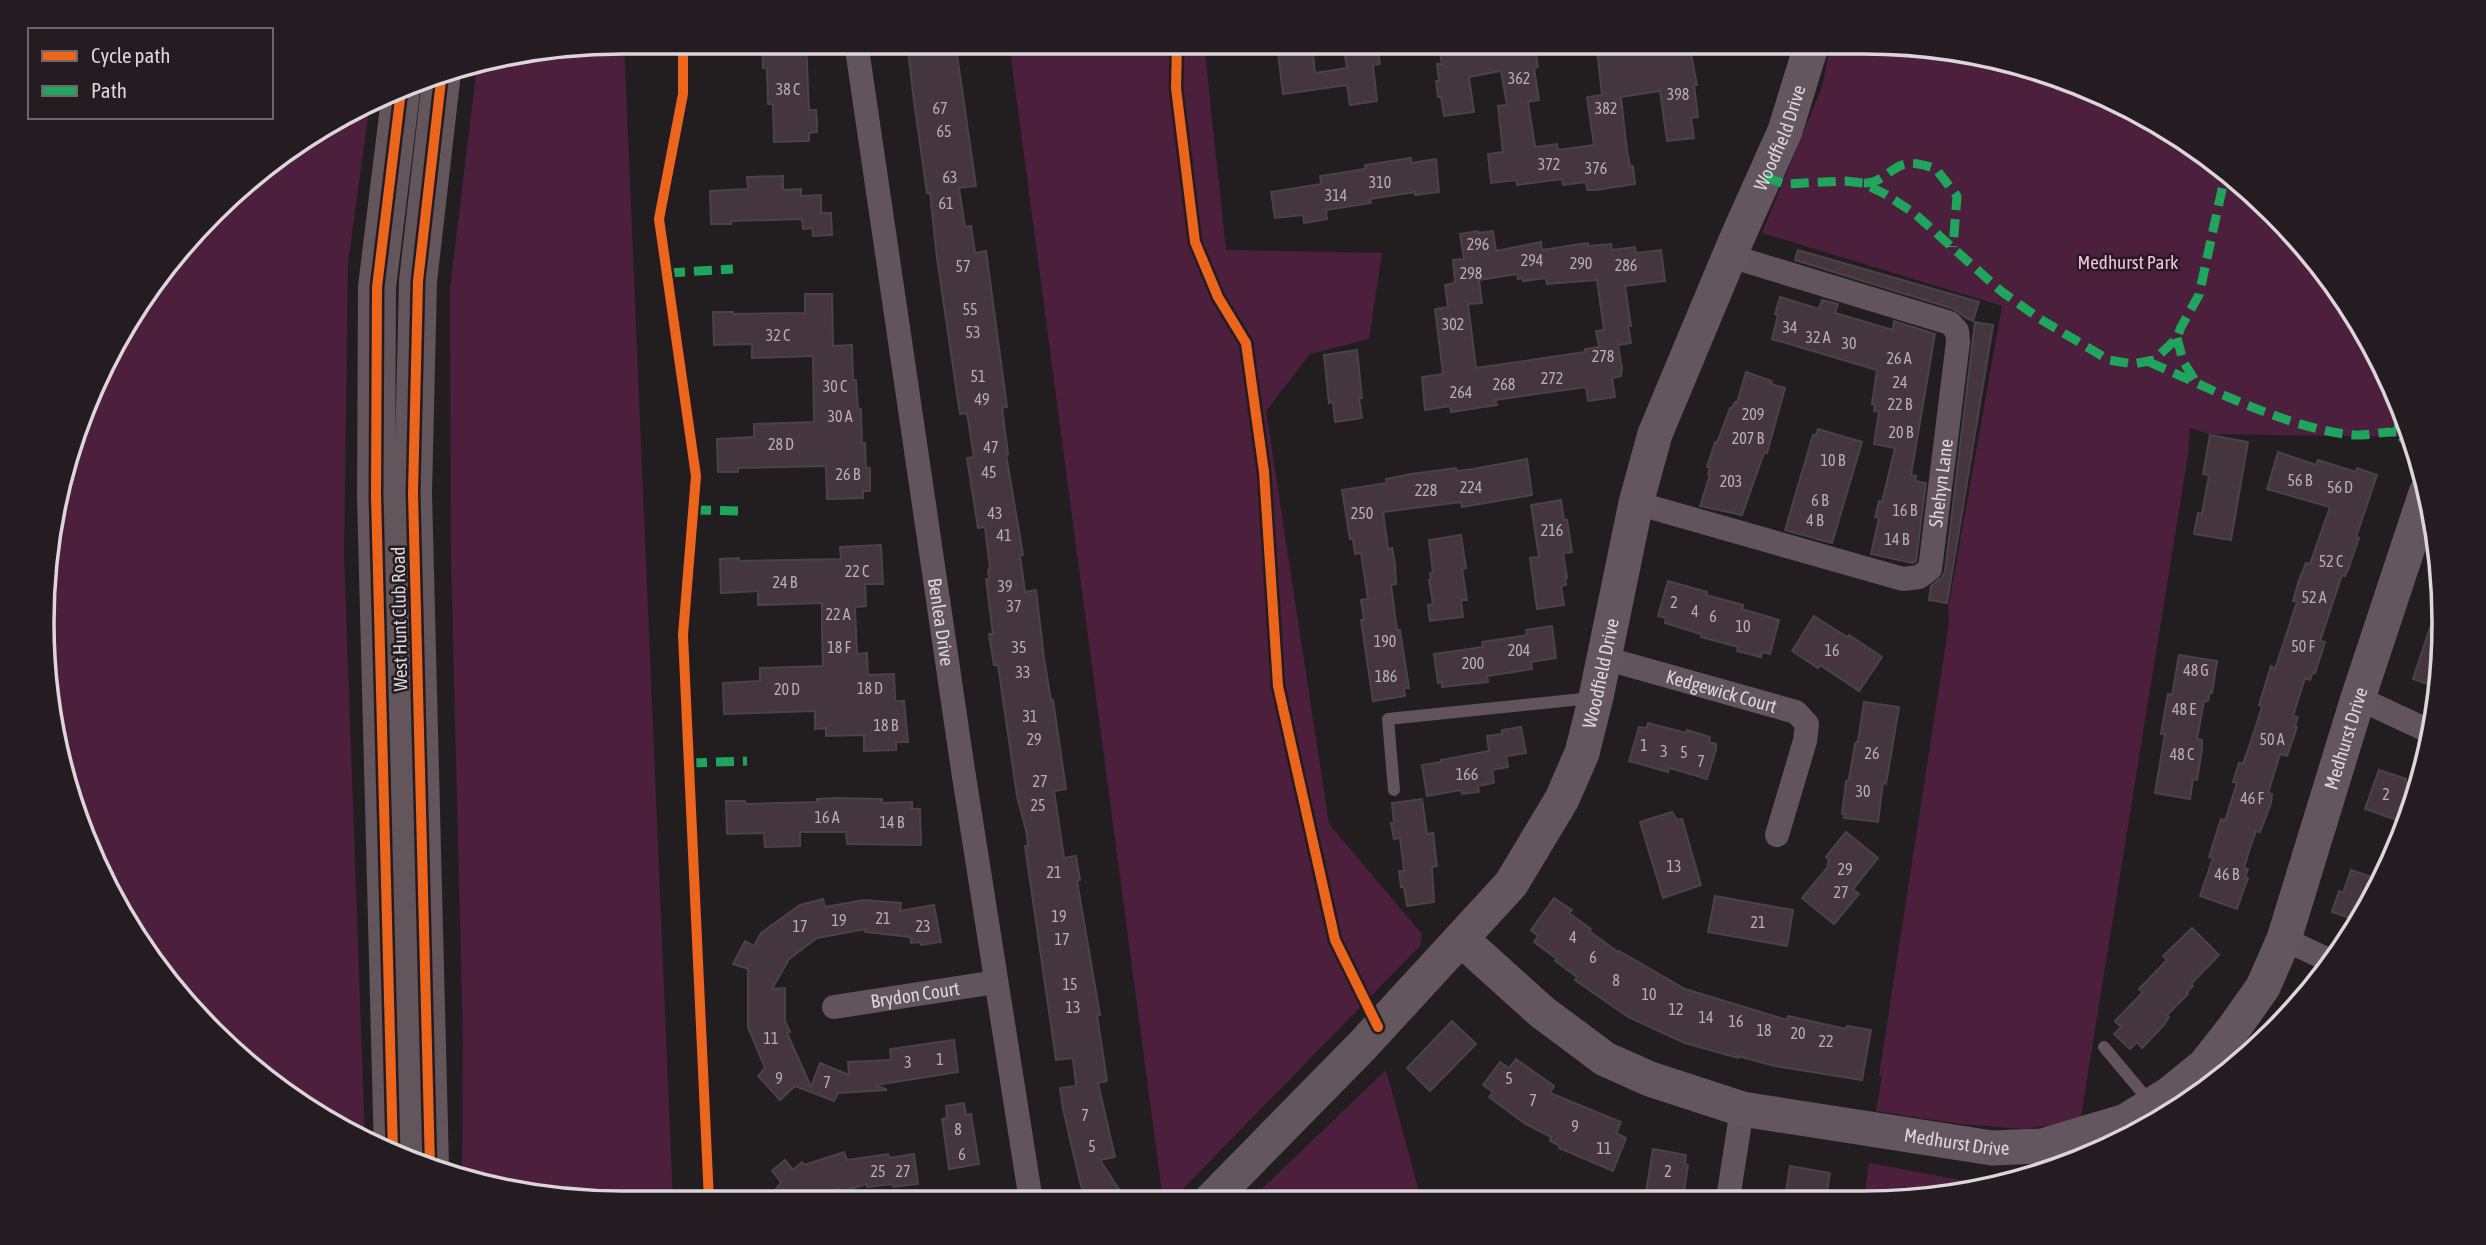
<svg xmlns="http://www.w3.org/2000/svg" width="2486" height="1245" font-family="'Asap Condensed',sans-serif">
<rect width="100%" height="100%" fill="#221e20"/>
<path fill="#4c1f3d" d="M624 42 673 1202H585L473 1183 462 1179 463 1041 451 558 450 288 477 66Z
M1009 42 1204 43 1226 250 1382 253 1369 339 1310 354 1266 411 1329 824 1422 934 1420 946 1172 1200H1163Z
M1831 43H1901L2013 62 2120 102 2217 162 2300 239 2366 332 2413 437 2209 434 2190 428 2188 455 2081 1116 2056 1124 2025 1129 1960 1124 1876 1111 1882 1076H1879L1949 623 1948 609 2002 306 1762 233 1822 87Z
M369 109 348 263 344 555 365 1142 212 1033 102 880 47 698 53 509 86 400 140 300 269 162Z
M1386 1070 1421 1199 1250 1200Z
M1869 1163 1966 1181 2010 1179 1939 1198H1864Z"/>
<path fill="#44353e" stroke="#484446" stroke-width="2" fill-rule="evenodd" d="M762 42H806L809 110H816L817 121V132L809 133V141L774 142 773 104H768L767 68H763Z
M907 42H938L939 50 956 48 976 186 959 188 965 227 971 226 975 253 986 251 1007 407 1002 408 1008 454H1006L1023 555H1020L1025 592 1036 590 1044 658 1051 701 1053 700 1066 789 1054 791 1064 858 1076 856 1080 880 1077 881 1100 1015H1097L1107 1081 1098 1083 1115 1157 1100 1160 1122 1194 1113 1200H1090L1081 1186 1063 1109 1060 1088 1076 1086 1073 1058 1056 1060 1025 846H1028L1026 830 1017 796 998 665H994L989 634H993L986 579H989L988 570 990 569 985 527 978 528 967 458 974 457 967 413 960 414 937 258 930 193H927L914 101Z
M1283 43H1312L1315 73 1347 68 1343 43H1377L1380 64 1373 65 1377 101 1350 105 1347 85 1283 94 1277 45H1283Z
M1443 43H1534L1538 67 1534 68 1539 100 1528 102 1535 147 1557 144 1558 150 1594 145 1587 97 1602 95 1597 50H1600L1599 43H1689L1697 85H1694L1698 117 1691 118 1694 138 1667 141 1660 91 1621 97 1627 151 1630 166H1633L1635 184 1596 190H1587L1586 182 1563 185 1562 179 1517 185 1516 180 1491 183 1488 154 1503 152 1498 106 1507 105 1501 71 1469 77 1474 112 1444 116 1441 97H1438L1436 81H1439L1437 64H1442L1439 47H1443Z
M1411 158V163L1436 159 1439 192 1415 195V192L1370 199 1371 203 1326 210 1327 219 1304 223 1303 215 1275 218 1271 192 1321 184 1320 176 1365 169V165Z
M783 176V190L801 189V196L821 195V213H831L832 235 813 236 812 228 803 229 802 219 731 221V224H711L710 191 748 189 747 177Z
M1478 231V233L1493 231 1496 251 1541 242 1542 250 1588 243V246L1611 244 1612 250 1635 247 1636 253 1661 250 1665 281 1625 286 1631 326H1628L1631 343 1618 345 1622 368 1621 376 1612 378 1615 397 1588 401 1586 387 1495 400 1497 405 1451 412 1450 406 1425 410 1422 377 1443 374 1435 309 1448 307 1445 285 1455 283 1453 260 1464 259 1460 234ZM1517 274 1518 279 1523 278V281L1546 278 1547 284 1597 280 1604 330 1596 331 1599 347 1585 349V352L1476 368 1468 304 1482 303 1479 280Z
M1798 250 1979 302 1973 321 1966 318 1954 309 1795 260Z
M805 294H832L833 346 852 345 853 380H856L858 409H861L862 443H865L866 468H870V491H863V498L827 499 826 466 738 468V472H718L717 439 754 437V424L814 422 813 356 752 358V344L714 345 713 312H733V314L805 313Z
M1780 297 1819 309 1822 300 1838 304 1835 313 1893 330 1894 321 1935 334 1911 475 1916 476 1915 481 1926 483 1916 561 1913 563 1871 554 1879 518 1875 517 1879 501 1882 502 1895 448 1874 444 1879 412 1874 411 1875 405 1872 404 1877 370 1772 339 1778 315 1775 314Z
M1975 322 1993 325 1947 603 1929 600 1931 586 1942 577 1945 571Z
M1357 350 1362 398H1359L1362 418 1335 422 1333 402 1329 403 1324 355Z
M1746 372 1772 381 1771 384 1785 388 1767 453H1764L1742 515 1700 506 1710 475 1708 474 1710 468 1707 467 1715 442 1717 443 1730 408H1732L1735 402 1737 403Z
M1818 429 1862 442 1832 543 1785 530 1813 435H1816Z
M2210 435 2248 442 2231 540 2194 534 2198 513 2202 514 2209 475 2203 474Z
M2278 452 2316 465 2318 460 2356 472 2357 468 2377 475 2356 537 2359 538 2349 567 2345 576 2342 575 2320 641 2325 642 2315 673 2313 672 2310 680 2305 678 2293 716 2298 717 2295 726 2297 727 2287 756 2280 754 2268 793 2272 794 2271 803 2260 832 2256 831 2249 851 2244 868 2248 869 2245 878H2248L2237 909 2200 896 2213 858 2209 857 2221 819 2225 821 2237 783 2233 782 2239 763 2243 764 2257 723 2262 706 2259 705 2271 666 2275 669 2297 602 2293 601 2299 580 2306 563 2310 564 2330 507 2267 489Z
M1527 459 1532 495 1462 507 1461 502 1383 512 1388 549 1392 548 1395 564 1396 584 1391 585 1397 630H1400L1409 688H1404L1405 696 1373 701 1361 620H1364L1361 600 1368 599 1361 553 1355 554 1353 539H1350L1342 490 1387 483 1386 479 1411 474 1456 468 1457 471 1473 469Z
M1561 500 1564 520H1567L1572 552 1563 553 1567 578H1565L1566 585 1561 586 1564 605 1537 609 1530 558 1539 557 1531 505Z
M1461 535 1466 568 1462 569 1467 600H1461L1463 617 1430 621 1428 605 1433 604 1429 580H1431L1430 573H1433L1429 540Z
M881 545 883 584H865L866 606 855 607 857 654 867 653 868 675 894 674 895 701H904L908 742H896V750L864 751V735L826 736V728L815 729V711L724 714 723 683 760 681V668L823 666 822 633V603L758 605V591L721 593 720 559 739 558V561L841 559 840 547Z
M1668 581 1707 592 1706 595 1743 605 1742 609 1779 620 1770 654 1762 652 1761 657 1737 651 1738 647 1701 637V634L1665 623 1666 618 1658 616Z
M2439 601 2443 660 2439 680 2436 687 2413 679Z
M1814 616 1847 637 1849 635 1882 657 1859 691 1820 665 1818 668 1792 651Z
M1552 626 1556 658 1531 662 1532 669 1487 676 1488 682 1442 687V682L1438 683 1434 654 1483 647 1482 642 1527 635 1526 630Z
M2179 655 2217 661 2212 693 2210 692 2208 701H2204L2197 739 2202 740V749L2197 780 2193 779 2190 799 2155 793 2165 734H2161L2164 716 2168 694 2172 695Z
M1864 702 1899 707 1886 784 1883 783 1878 822 1844 818 1845 814H1842L1846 781 1849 779 1855 744 1858 741Z
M1648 723 1686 733 1687 730 1710 737 1709 742 1716 744V749L1707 779 1670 768 1668 772 1629 761 1639 727 1647 728Z
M1521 727 1526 753 1506 756 1508 767 1492 770 1494 783 1478 786 1479 792 1462 794 1461 790 1427 796 1422 765 1441 762V760L1489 751 1487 736 1502 734V730Z
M2379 770 2406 779 2405 782 2419 787 2405 823 2365 809Z
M836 798 882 799V803L912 802V809H920L921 845 847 844 846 832H800V846L765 847 764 833 727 834 726 801H745L746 804 817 802V799Z
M1422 799 1427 834 1433 833 1437 866 1432 867 1434 902 1407 906 1404 887H1401L1399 871H1404L1400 838 1394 839 1391 823H1394L1392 803Z
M1672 812 1677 820 1682 819 1701 885 1663 898 1640 822Z
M1846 832 1878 858 1853 889 1859 894 1834 924 1802 898 1827 868 1829 860 1826 857Z
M2351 870 2375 878 2372 885 2379 888 2358 921 2332 912 2339 891 2343 893Z
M1715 896 1793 910 1787 946 1708 932Z
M1554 898 1572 910 1569 913 1591 929 1589 931 1618 952 1619 951 1685 989 1787 1020 1788 1016 1846 1029 1847 1026 1871 1030 1862 1080 1775 1066 1738 1056V1058L1685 1043 1628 1017 1575 980 1577 977 1555 961 1557 959 1534 942 1538 936 1531 930Z
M823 899 825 907 864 900 901 903 900 911 934 905 941 942 921 945 920 942 911 943 910 937 865 932 866 929 817 938 789 959 772 989 785 988V1021L790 1032 787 1033 811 1087 820 1063 849 1075 848 1062 891 1060 890 1049 954 1040 958 1072 876 1085 887 1090 838 1093 834 1101 795 1086 780 1100 758 1076 765 1068 748 1027V969L733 964 745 941 754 946 761 933 800 905Z
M2192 928 2219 955 2191 984 2193 986 2187 992 2188 994 2167 1015 2169 1017 2164 1025 2142 1048 2137 1042 2130 1049 2114 1034 2121 1027 2115 1021 2143 992 2139 989 2167 960 2163 956Z
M1452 1021 1476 1044 1430 1091 1407 1068Z
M1516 1059 1554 1086 1550 1093 1621 1122 1616 1133 1626 1138 1613 1171 1559 1148 1560 1146 1550 1141 1551 1137 1524 1123 1489 1097 1493 1092 1483 1085 1500 1062 1509 1068Z
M964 1103 966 1115 971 1114 979 1164 949 1169 942 1119 947 1118 946 1106Z
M1653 1149 1686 1155 1685 1164 1688 1165 1683 1199H1645Z
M844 1152 847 1160 888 1154 889 1158 914 1154 918 1184 893 1187 892 1184 867 1187V1184L840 1192 838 1189 821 1195 813 1201H768L781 1182 772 1171 785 1160 793 1170 802 1162 804 1165Z
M1790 1166 1830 1173 1826 1198 1785 1197Z"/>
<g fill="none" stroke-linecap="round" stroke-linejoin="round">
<path stroke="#62545c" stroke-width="12" d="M1394 790 1388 719 1592 698
M2104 1047 2150 1102"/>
<g stroke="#62545c" stroke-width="24">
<path id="s1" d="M856 42 963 770 1031 1201"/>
<path id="s2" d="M1636 503 1903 579 1919 577 1930 569 1958 342 1957 331 1950 323 1730 256"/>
<path id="s3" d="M1604 658 1796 712 1807 724 1805 741 1777 835"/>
<path d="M2358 698 2431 732"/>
<path d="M2284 939 2333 962"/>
<path id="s4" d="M834 1007 996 982"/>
<path d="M1728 1199 1742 1109"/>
</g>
<g stroke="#64565f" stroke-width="35">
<path id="s5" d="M1461 939 1542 1012 1605 1059 1650 1079 1742 1109 1992 1148 2042 1146 2126 1121 2168 1095 2205 1065 2234 1028 2263 987 2284 939 2358 698 2426 493"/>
<path id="s6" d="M1211 1200 1363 1045 1511 884 1562 799 1582 753 1596 697 1636 503 1655 434 1734 245 1785 131 1812 43"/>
</g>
<path stroke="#63555c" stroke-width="38" d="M393 1153 376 496 377 287 401 91
M430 1167 413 493 418 281 442 72"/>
<path stroke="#20a55d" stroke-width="9" stroke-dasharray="18 9" stroke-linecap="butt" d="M1765 177 1785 184 1845 181 1863 183 1885 194 1914 213 2001 291 2040 319 2109 360 2133 364 2154 360 2177 338 2181 327 2199 295 2226 171
M1864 183C1882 184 1890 167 1906 164 1916 162 1927 166 1936 169L1957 196 1953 247
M667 273 733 269
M2177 338 2183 361 2196 382
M2149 362C2207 387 2291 430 2354 435 2368 436 2383 431 2397 432
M2402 412 2397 432 2418 455
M693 510 742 511
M689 763 747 761"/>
<g stroke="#241c21" stroke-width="15">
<path id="cycleway" d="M683 42V94L659 219 696 476 683 635 709 1201
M1177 43 1176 88 1195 242 1218 297 1246 343 1264 472 1278 686 1335 940 1378 1027
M393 1153 376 496 377 287 401 91
M430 1167 413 493 418 281 442 72"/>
</g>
<use href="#cycleway" stroke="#eb651d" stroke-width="10"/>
</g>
<g text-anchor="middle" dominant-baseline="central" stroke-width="5" stroke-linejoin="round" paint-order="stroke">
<g font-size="16" fill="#b6aeb2">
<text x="1519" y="78">362</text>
<text x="788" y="89">38 C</text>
<text x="1678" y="94">398</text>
<text x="940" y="108">67</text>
<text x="1606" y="108">382</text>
<text x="944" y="131">65</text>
<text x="1549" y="164">372</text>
<text x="1596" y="168">376</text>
<text x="950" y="177">63</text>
<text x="1380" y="182">310</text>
<text x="1336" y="195">314</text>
<text x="946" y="203">61</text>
<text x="1478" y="244">296</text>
<text x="1532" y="260">294</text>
<text x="1581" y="263">290</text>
<text x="1626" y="265">286</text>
<text x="963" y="266">57</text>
<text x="1471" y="273">298</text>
<text x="970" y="309">55</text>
<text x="1453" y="324">302</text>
<text x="1790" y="327">34</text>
<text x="973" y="332">53</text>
<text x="778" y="335">32 C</text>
<text x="1818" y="337">32 A</text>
<text x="1849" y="343">30</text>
<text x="1603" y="356">278</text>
<text x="1899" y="358">26 A</text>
<text x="978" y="376">51</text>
<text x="1552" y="378">272</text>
<text x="1900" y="382">24</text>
<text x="1504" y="384">268</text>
<text x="835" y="386">30 C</text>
<text x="1461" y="392">264</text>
<text x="982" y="399">49</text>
<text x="1900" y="404">22 B</text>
<text x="1753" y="414">209</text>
<text x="840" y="416">30 A</text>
<text x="1901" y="432">20 B</text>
<text x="1748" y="438">207 B</text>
<text x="781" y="444">28 D</text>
<text x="991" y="447">47</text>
<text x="1833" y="460">10 B</text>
<text x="989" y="472">45</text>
<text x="848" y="474">26 B</text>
<text x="2300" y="480">56 B</text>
<text x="1731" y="481">203</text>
<text x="1471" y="487">224</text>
<text x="2340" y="487">56 D</text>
<text x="1426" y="490">228</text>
<text x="1820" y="500">6 B</text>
<text x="1905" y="510">16 B</text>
<text x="995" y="513">43</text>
<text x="1362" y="513">250</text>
<text x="1815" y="520">4 B</text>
<text x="1552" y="530">216</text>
<text x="1004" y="535">41</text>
<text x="1897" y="539">14 B</text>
<text x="2331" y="561">52 C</text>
<text x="857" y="571">22 C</text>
<text x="785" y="582">24 B</text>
<text x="1005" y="586">39</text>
<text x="2314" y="597">52 A</text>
<text x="1674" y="602">2</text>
<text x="1014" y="606">37</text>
<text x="1695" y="611">4</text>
<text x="838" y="614">22 A</text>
<text x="1713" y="616">6</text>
<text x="1743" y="626">10</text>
<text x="1385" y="641">190</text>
<text x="2303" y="646">50 F</text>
<text x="839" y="647">18 F</text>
<text x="1019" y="647">35</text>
<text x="1519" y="650">204</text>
<text x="1832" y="650">16</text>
<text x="1473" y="663">200</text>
<text x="2196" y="670">48 G</text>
<text x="1023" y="672">33</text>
<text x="1386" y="676">186</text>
<text x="870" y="688">18 D</text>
<text x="787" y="689">20 D</text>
<text x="2184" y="709">48 E</text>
<text x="1030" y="716">31</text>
<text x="886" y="725">18 B</text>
<text x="1034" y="739">29</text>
<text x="2272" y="739">50 A</text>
<text x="1644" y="745">1</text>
<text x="1664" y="751">3</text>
<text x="1684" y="752">5</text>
<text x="1872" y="753">26</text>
<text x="2182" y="754">48 C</text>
<text x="1701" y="761">7</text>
<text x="1467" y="774">166</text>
<text x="1040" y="781">27</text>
<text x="1863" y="791">30</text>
<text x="2386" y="794">2</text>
<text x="2252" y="798">46 F</text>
<text x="1038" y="805">25</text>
<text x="827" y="817">16 A</text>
<text x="892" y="822">14 B</text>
<text x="1674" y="866">13</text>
<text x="1845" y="869">29</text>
<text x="1054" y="872">21</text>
<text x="2227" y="874">46 B</text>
<text x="1841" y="892">27</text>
<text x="1059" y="916">19</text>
<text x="883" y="918">21</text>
<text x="839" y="920">19</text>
<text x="1758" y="922">21</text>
<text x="800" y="926">17</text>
<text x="923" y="926">23</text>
<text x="1573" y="937">4</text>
<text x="1062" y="939">17</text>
<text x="1593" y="957">6</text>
<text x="1616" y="980">8</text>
<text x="1070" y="984">15</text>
<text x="1649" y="994">10</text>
<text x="1073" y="1007">13</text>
<text x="1676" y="1009">12</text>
<text x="1706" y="1017">14</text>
<text x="1736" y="1021">16</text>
<text x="1764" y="1030">18</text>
<text x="1798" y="1033">20</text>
<text x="771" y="1038">11</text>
<text x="1826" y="1041">22</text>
<text x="940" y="1059">1</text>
<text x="908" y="1062">3</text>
<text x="779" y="1078">9</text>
<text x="1509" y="1078">5</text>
<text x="827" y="1082">7</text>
<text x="1533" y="1100">7</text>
<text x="1085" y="1115">7</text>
<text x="1575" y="1126">9</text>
<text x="958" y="1129">8</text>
<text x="1092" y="1146">5</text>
<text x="1604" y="1148">11</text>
<text x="962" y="1154">6</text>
<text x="878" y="1171">25</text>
<text x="903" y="1171">27</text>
<text x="1668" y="1171">2</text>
</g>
<g font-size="19" fill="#dcd6d9" stroke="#241c21">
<text stroke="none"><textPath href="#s6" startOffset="1234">Woodfield Drive</textPath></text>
<text stroke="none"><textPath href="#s2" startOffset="394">Shehyn Lane</textPath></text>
<text transform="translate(399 619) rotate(-91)">West Hunt Club Road</text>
<text stroke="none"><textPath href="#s1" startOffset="586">Benlea Drive</textPath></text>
<text stroke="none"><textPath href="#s6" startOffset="667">Woodfield Drive</textPath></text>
<text stroke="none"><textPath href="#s3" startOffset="122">Kedgewick Court</textPath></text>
<text stroke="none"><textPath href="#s5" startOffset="1181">Medhurst Drive</textPath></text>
<text stroke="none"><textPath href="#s4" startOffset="82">Brydon Court</textPath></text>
<text stroke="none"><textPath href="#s5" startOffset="551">Medhurst Drive</textPath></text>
</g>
<g font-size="19" fill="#f7bddf" stroke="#241c21">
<text x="2128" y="262">Medhurst Park</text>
</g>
</g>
<path d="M0 0H2486V1245H0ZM622 54H1864A568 568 0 0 1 2432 622V623A568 568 0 0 1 1864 1191H622A568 568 0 0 1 54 623V622A568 568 0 0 1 622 54Z" fill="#241c21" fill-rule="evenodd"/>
<path fill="none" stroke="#dcd6d9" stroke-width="3.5" d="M622 54H1864A568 568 0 0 1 2432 622V623A568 568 0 0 1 1864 1191H622A568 568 0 0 1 54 623V622A568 568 0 0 1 622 54Z"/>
<rect x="28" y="28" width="245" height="91" fill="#241c21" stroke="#6e666b" stroke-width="2"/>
<rect x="42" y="51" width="35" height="10" fill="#eb651d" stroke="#6e666b" stroke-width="2"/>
<text x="91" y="63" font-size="21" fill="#dcd6d9">Cycle path</text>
<rect x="42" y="86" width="35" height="10" fill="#20a55d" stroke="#6e666b" stroke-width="2"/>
<text x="91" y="98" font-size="21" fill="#dcd6d9">Path</text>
</svg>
